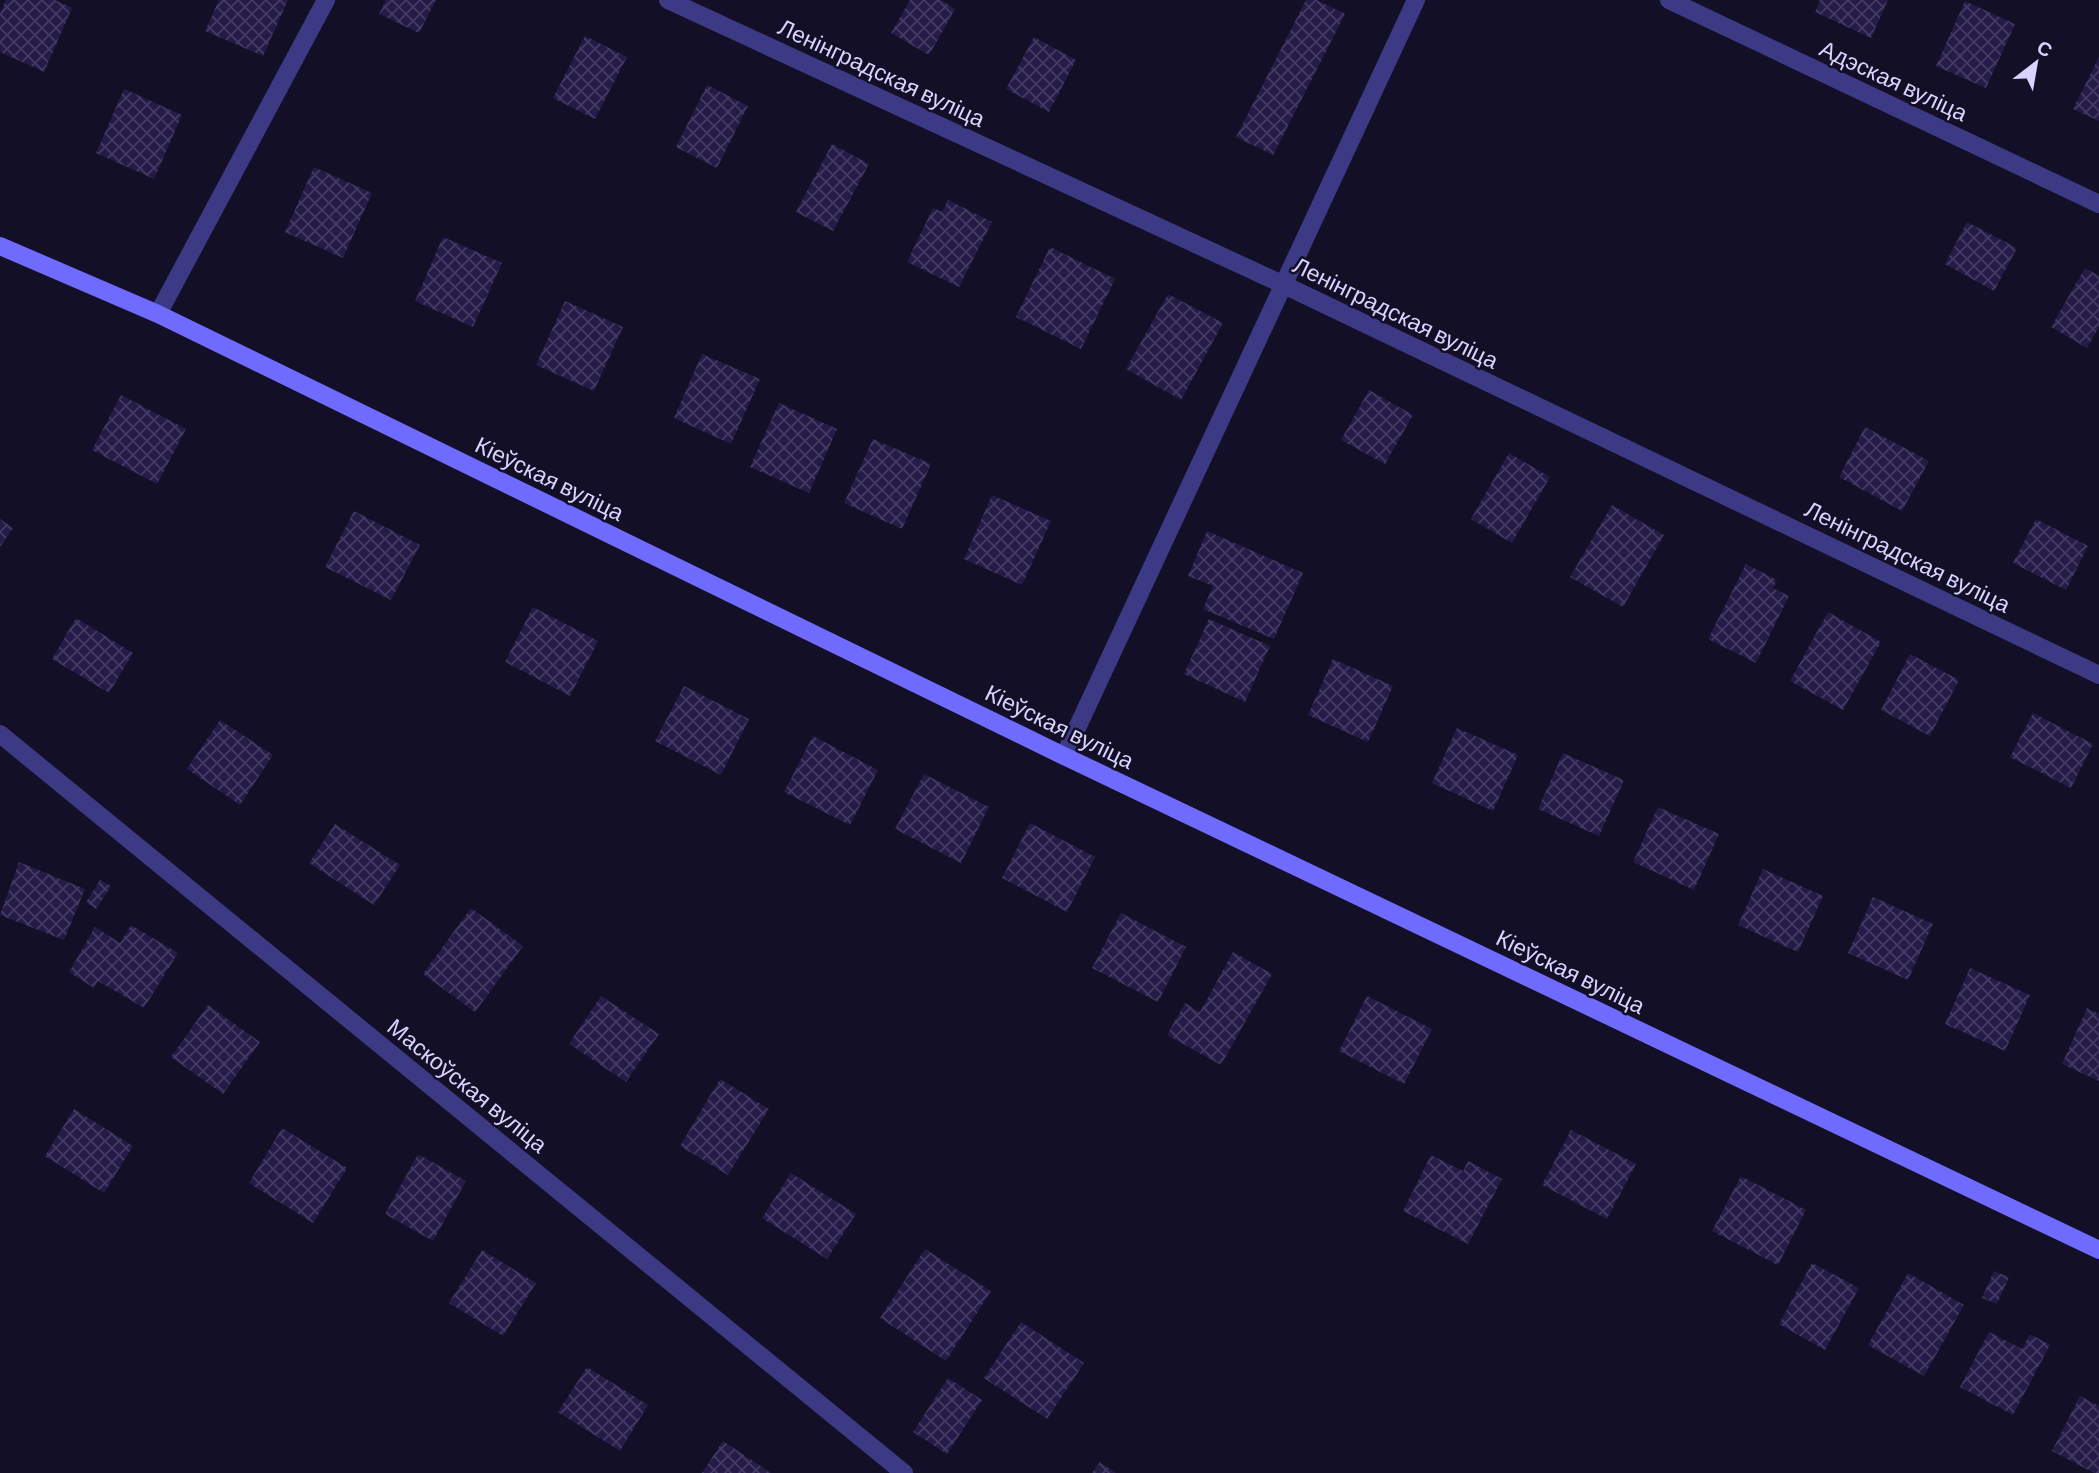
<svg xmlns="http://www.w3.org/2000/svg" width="2099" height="1473" font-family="Barlow,sans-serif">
<defs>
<pattern id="building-cross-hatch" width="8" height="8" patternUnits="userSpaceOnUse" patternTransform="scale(1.75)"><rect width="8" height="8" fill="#241b47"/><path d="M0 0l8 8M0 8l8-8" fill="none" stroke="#433b63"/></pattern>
</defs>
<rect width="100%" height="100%" fill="#130f26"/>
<path fill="url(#building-cross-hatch)" d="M6 0H55L72 8 44 72 0 52V14Z
M219 0H288L263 56 205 31Z
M386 0H436L419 33 379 14Z
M910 0H941L955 9 929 55 891 33Z
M1306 0H1317L1345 14 1273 155 1236 137Z
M1820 0H1888L1871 38 1815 12Z
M1965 1 2015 24 1986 88 1936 66Z
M585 36 627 57 595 119 553 98Z
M1034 37 1076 60 1049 112 1006 89Z
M2099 57V121L2073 109Z
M707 85 748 106 717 168 676 147Z
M124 89 182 115 154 179 96 153Z
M832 144 869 164 833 231 796 212Z
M314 167 372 193 343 258 285 232Z
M948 200 992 222 959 287 907 262 933 208 942 212Z
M1967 222 2017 248 1994 291 1945 264Z
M443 237 502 263 473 327 415 301Z
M1050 247 1115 279 1081 349 1016 317Z
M2085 268 2099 276V327L2087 348 2051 327Z
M1168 294 1223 323 1181 400 1126 369Z
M565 301 623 327 594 391 536 365Z
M702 354 760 379 731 444 674 418Z
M1369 390 1413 415 1385 464 1341 440Z
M121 395 186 429 157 484 92 450Z
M779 403 837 429 809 493 750 467Z
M1865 427 1929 461 1902 511 1839 477Z
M873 439 931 464 902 529 844 503Z
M1509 453 1550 477 1512 543 1471 519Z
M992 495 1051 521 1022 585 964 559Z
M1612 505 1664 535 1623 607 1570 577Z
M354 511 420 545 391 600 325 567Z
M0 519 13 528 0 547Z
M2036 519 2088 546 2066 590 2013 563Z
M1207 531 1303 573 1274 639 1203 609 1213 586 1188 576Z
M1746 564 1777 580 1773 588 1789 596 1756 663 1708 639Z
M533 607 598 641 570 696 505 662Z
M1828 612 1881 642 1843 710 1790 681Z
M76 618 133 653 109 693 52 659Z
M1209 619 1270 646 1245 702 1184 674Z
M1910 654 1959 680 1930 736 1881 710Z
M1333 659 1393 686 1368 742 1308 715Z
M684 686 749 719 721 775 655 741Z
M2033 713 2093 744 2071 788 2010 757Z
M220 720 273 755 240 805 187 769Z
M1457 728 1518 755 1493 811 1432 783Z
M813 736 878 770 850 825 784 792Z
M1563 753 1624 780 1599 836 1538 809Z
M924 774 989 807 961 863 895 829Z
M1658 807 1719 834 1694 890 1633 862Z
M1030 823 1095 857 1067 912 1002 878Z
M335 824 400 865 374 905 309 863Z
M19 862 85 889 64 940 0 915Z
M1763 869 1823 896 1798 952 1738 925Z
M100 880 111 886 96 909 86 902Z
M1873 897 1933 924 1908 980 1848 953Z
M471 908 523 946 475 1012 423 974Z
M1121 913 1186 947 1158 1002 1092 968Z
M131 925 178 953 144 1008 98 981 94 988 69 972 95 927 120 943Z
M1233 952 1272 974 1221 1065 1167 1035 1185 1003 1200 1012Z
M1970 968 2030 995 2005 1051 1945 1024Z
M601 996 659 1034 626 1082 569 1044Z
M1367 996 1432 1029 1404 1084 1339 1051Z
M208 1005 260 1042 223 1094 171 1057Z
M2087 1008 2099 1014V1081L2062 1064Z
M720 1079 769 1109 728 1175 680 1146Z
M74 1109 133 1146 104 1193 45 1156Z
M282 1128 347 1168 313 1223 249 1183Z
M1571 1130 1636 1164 1607 1219 1542 1185Z
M418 1154 466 1181 433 1241 385 1214Z
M1431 1155 1463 1171 1468 1161 1502 1179 1468 1244 1403 1211Z
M791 1173 856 1214 827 1259 762 1218Z
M1741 1176 1806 1210 1778 1265 1712 1231Z
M925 1249 991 1291 946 1361 880 1318Z
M482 1250 536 1283 503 1336 449 1303Z
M1812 1263 1859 1288 1825 1350 1779 1324Z
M1994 1271 2009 1277 1997 1304 1982 1298Z
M1908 1273 1964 1305 1924 1376 1868 1345Z
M1021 1322 1084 1363 1047 1419 984 1378Z
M1989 1332 2022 1349 2030 1334 2050 1345 2013 1415 1960 1387Z
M587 1367 648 1405 620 1451 558 1412Z
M948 1378 982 1400 947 1454 913 1432Z
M2080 1396 2099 1406V1473H2094L2052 1451Z
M723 1441 771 1473H702Z
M1100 1462 1116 1473H1092Z"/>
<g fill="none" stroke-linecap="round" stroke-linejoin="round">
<path stroke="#3d3a85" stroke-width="18" d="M668 0 1282 284 2099 675
M1669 0 2099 204
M158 314 326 0
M0 734 904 1473
M1064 756 1416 0"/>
<path stroke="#6f6bff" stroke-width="18" d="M0 246 158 314 1064 756 2099 1250"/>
</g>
<g text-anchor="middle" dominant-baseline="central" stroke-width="5" stroke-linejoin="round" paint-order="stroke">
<g font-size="23" fill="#d9d4ff" stroke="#130f26">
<text transform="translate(882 72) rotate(25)">Ленінградская вуліца</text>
<text transform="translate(1894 80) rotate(25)">Адэская вуліца</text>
<text transform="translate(1396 312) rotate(26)">Ленінградская вуліца</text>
<text transform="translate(550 478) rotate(26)">Кіеўская вуліца</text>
<text transform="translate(1908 556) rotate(26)">Ленінградская вуліца</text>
<text transform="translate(1060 726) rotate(26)">Кіеўская вуліца</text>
<text transform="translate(1571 971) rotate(26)">Кіеўская вуліца</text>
<text transform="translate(468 1085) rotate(39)">Маскоўская вуліца</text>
</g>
</g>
<g transform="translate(2036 63) rotate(31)" stroke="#130f26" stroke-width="5" paint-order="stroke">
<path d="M0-5L12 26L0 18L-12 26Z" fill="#d9d4ff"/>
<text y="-10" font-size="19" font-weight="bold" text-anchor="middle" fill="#d9d4ff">С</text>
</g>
</svg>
